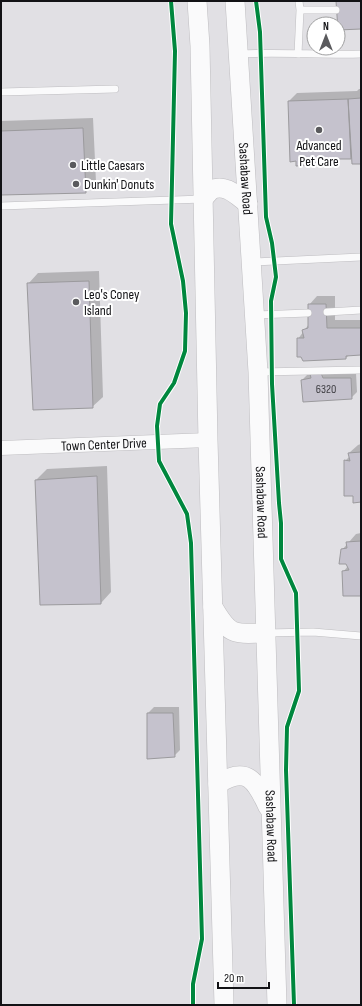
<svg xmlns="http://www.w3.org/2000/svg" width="362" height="1006" font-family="'Sofia Sans Condensed',sans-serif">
<rect width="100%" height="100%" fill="#e1e0e4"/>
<path fill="#0003" d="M359 89H361V163L353 156 350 158H339L334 163 289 101 297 93 357 91Z
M93 118 96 182 85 192 1 194V121Z
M99 271 103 397 92 407 28 284 38 273Z
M317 296H335V320H361V354L349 355 346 358 298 339 309 324V305Z
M356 373 357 392 351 398 302 380 308 374Z
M361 444V501L354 495 345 461 350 456 349 453 358 445Z
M107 466 111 592 101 603 36 480 47 469Z
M361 533V595L343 572 348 566 342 550 356 534Z
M154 707H179L180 750 174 756 148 713Z"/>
<path fill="#c5c2cd" stroke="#9b9a9d" d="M336 1H361V29L338 30Z
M361 98V164H352L348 99Z
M348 99 351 159H334L335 164 296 166V161L290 162 288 101Z
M83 128 86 193 1 195V131Z
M89 281 93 408 33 410 27 283Z
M308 304H326L327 328H361V355L346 356V359L303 361 301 357H297V338H304L302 330 308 328Z
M321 373 323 378H351L352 399 303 402 301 380 311 378 310 374Z
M361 452V502L353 503V496H344V460L350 461 348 453Z
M97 476 101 604 40 605 35 480Z
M361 541V596H343L342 571 349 570 346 564H339L341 549 347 548 346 542Z
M147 713H173L175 757 147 759Z"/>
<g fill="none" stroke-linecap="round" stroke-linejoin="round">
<g stroke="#bebdc0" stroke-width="8">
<path id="service" d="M299 1 300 10
M239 54C280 52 320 55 361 54
M298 54 300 10H336
M1 92 115 89
M1 206 203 199
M252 262 361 257
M327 312 361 310
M256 315 308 313
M259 372 361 370
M266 633 313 632 361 636"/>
</g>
<g stroke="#bebdc0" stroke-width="15">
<g id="minor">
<path id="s1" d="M1 448 208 440"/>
</g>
</g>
<g stroke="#bebdc0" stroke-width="20">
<g id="secondary">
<path d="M197 1 200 46 208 440 224 1005"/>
<path id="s2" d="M235 1 258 372 277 1005"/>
<path d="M203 199 211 190C226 183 237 196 248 204"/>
<path d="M213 607C230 636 233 634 266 633"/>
<path d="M218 784C247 765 256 781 268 807"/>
</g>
</g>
<use href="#service" stroke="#fafafb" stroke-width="7"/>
<use href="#minor" stroke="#fafafb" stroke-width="14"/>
<use href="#secondary" stroke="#fafafb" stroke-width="19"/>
<g stroke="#fff" stroke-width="6">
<path id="cycleway" d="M171 1 175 51 171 224 183 281 186 313 185 351 174 383 160 404 157 426 159 461 187 514 191 543 202 939 193 984V1005
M256 1 260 32 266 217 272 243 276 277 271 301 272 384 279 503 281 523V559L296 593 299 691 287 727 286 770 294 1005"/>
</g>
<use href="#cycleway" stroke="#00873e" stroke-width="4"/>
</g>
<g fill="#5a5a5d" stroke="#fff" stroke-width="1.5">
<circle cx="319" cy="130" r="4"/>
<circle cx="73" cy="165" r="4"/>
<circle cx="76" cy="184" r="4"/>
<circle cx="76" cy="302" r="4"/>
</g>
<g text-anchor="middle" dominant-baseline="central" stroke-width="4" stroke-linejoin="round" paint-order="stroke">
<g font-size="12" fill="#3f3e43">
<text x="326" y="389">6320</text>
</g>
<g font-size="14" fill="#121215" stroke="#fff" text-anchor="start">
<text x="319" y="145" text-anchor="middle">Advanced<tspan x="319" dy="16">Pet Care</tspan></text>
<text x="81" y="165">Little Caesars</text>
<text x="84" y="184">Dunkin' Donuts</text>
<text x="84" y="294">Leo's Coney<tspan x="84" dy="16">Island</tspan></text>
</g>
<g font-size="14" fill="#121215" stroke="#fff">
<text stroke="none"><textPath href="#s2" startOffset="178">Sashabaw Road</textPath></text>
<text stroke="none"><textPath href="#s1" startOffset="103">Town Center Drive</textPath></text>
<text stroke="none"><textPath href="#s2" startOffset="502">Sashabaw Road</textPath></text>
<text stroke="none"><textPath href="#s2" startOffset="826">Sashabaw Road</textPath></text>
</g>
</g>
<rect width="362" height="1006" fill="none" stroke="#121215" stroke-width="4"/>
<g transform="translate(326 36)"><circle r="19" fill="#ffffff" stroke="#a0a0a1"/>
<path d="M0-3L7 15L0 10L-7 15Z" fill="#5a5a5d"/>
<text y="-6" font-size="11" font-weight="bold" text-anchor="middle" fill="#121215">N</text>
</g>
<path d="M218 982v6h51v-6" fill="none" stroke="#121215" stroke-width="2"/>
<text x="224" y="982" font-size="12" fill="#121215" stroke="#ffffff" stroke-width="3" paint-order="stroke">20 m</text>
</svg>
